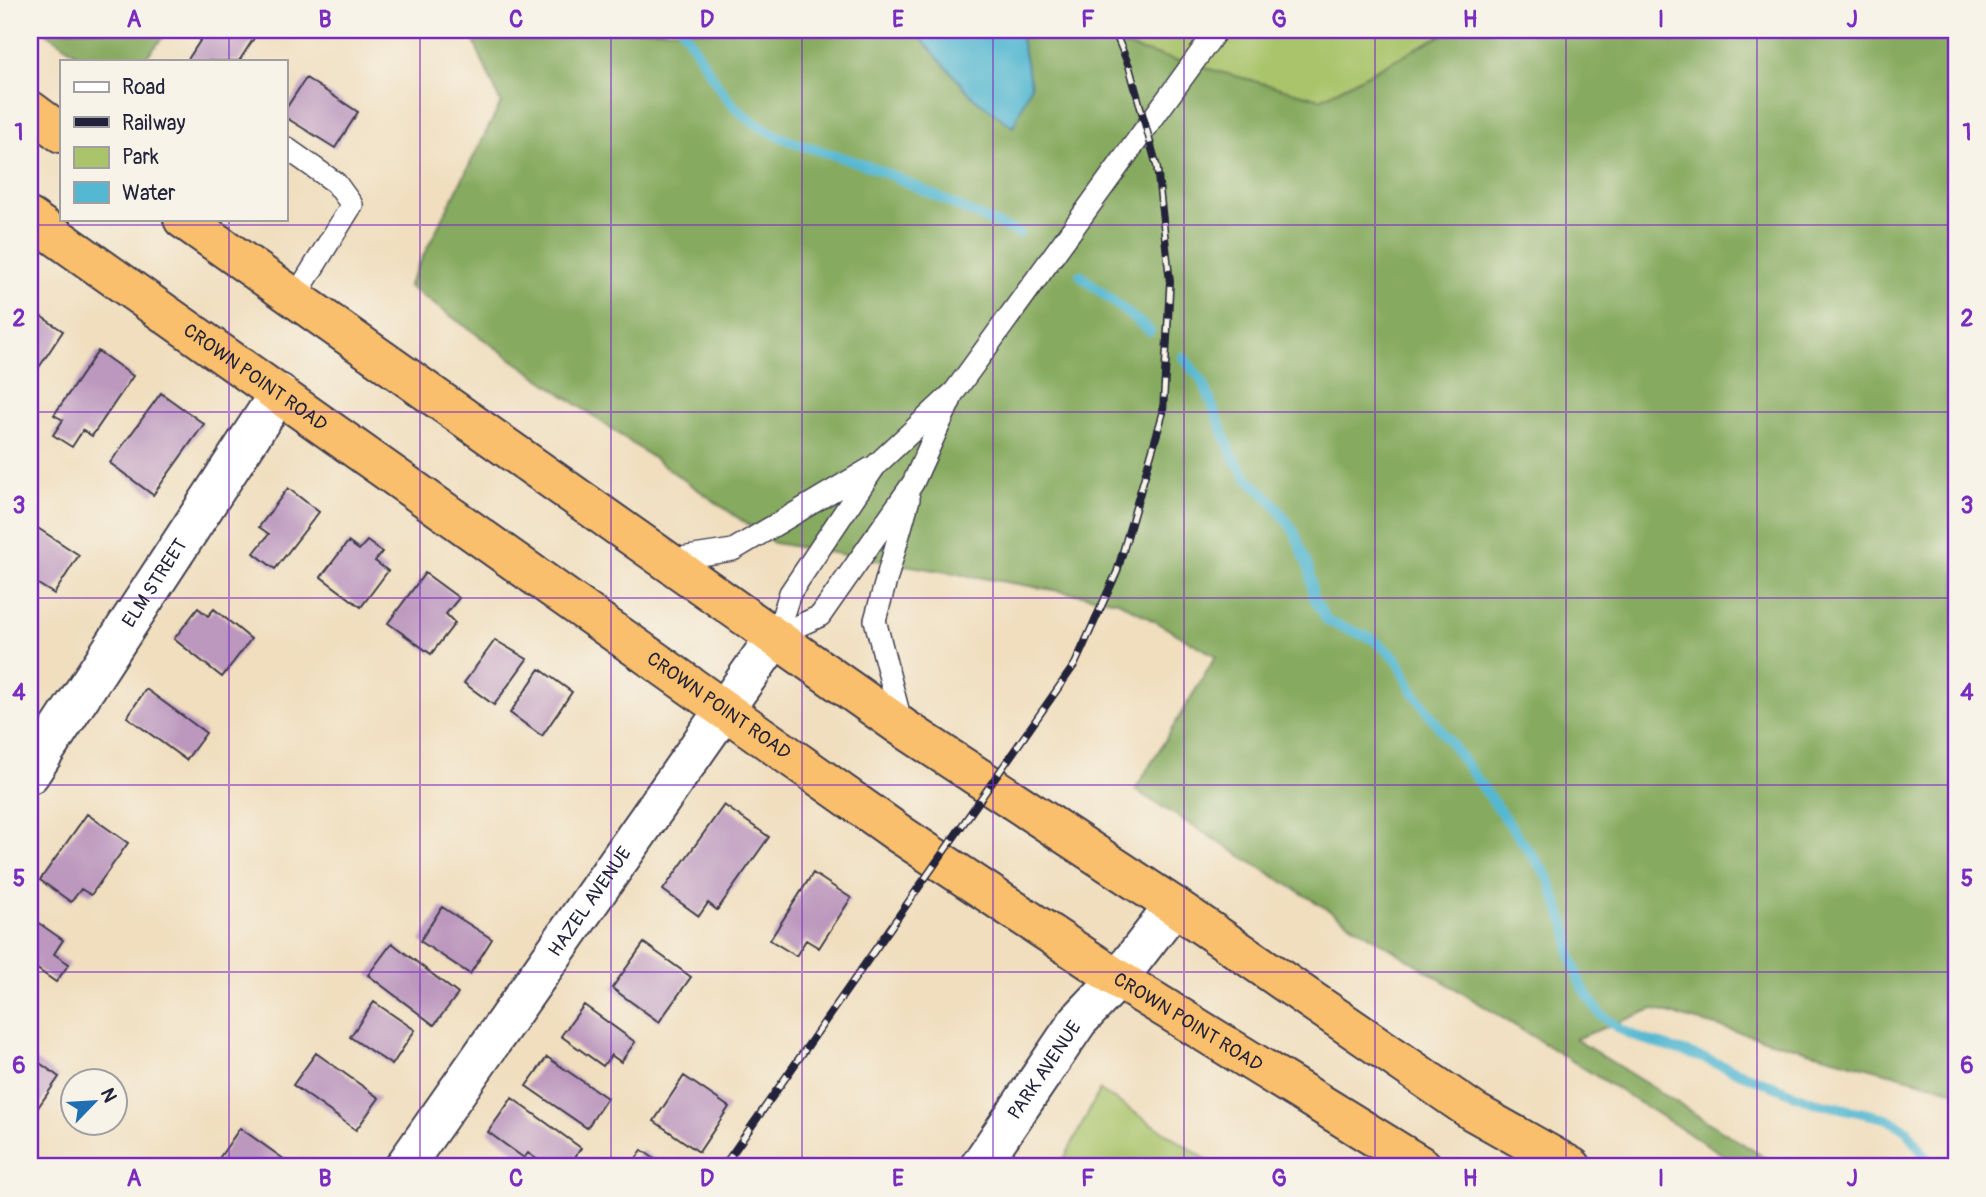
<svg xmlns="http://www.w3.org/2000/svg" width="1986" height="1197" font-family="Pangolin,sans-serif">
<rect width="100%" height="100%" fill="#f7f3e8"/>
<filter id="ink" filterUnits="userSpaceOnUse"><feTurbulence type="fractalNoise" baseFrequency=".0143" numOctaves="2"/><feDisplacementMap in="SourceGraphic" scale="14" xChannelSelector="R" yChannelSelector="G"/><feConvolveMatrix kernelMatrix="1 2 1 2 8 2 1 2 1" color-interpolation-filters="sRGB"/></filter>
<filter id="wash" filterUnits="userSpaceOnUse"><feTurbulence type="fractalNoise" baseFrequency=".00686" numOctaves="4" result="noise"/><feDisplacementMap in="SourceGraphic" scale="28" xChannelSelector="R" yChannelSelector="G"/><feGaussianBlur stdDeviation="1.57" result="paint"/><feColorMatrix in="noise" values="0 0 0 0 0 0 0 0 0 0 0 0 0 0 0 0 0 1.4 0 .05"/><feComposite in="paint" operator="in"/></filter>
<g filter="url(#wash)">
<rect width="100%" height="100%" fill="#f0debe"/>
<path fill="#a9c46a" stroke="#667352" stroke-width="2" d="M1064 30H1451L1322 100Z
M1100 1090 1218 1167H1060Z"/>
<path fill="#86aa5e" stroke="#54664c" stroke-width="2" d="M42 30H169L143 61H87Z
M469 30H1064L1321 99 1451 30H1956V1091L1653 1009 1575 1039 1780 1167H1743L1135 790 1216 656 1118 601 774 543 408 286 501 103Z"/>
<path fill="#54b8d2" stroke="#3b6d86" stroke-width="2" d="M913 30H1019L1031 85 1013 127 973 97Z"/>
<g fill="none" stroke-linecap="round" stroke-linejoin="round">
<path stroke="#54b8d2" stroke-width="10" d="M683 30C703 57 718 95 745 116 783 146 830 151 873 168 923 187 969 215 1019 233
M1080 275 1150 331
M1183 357 1203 382 1233 457 1247 478 1271 500 1294 531 1310 572 1313 596 1327 621 1373 639 1397 659 1412 690 1548 877 1569 935 1570 953 1580 983 1600 1014 1620 1029 1639 1038 1706 1059 1813 1102 1886 1118 1907 1130 1932 1167"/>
</g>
<g id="blocks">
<path fill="#bc97be" d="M207 30H241L254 38 239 61H187Z
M306 78 358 112 335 148 285 117V110Z
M30 309 63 331 30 381Z
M98 351 133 376 92 436 83 430 72 447 53 435 63 420 54 415Z
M161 393 204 424 153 495 110 463Z
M288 488 319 512 275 569 254 553 269 534 259 527Z
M30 523 79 555 54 594 30 579Z
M367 541 382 552 375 561 388 571 361 607 321 577 348 542 359 550Z
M425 573 459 598 446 614 455 623 431 654 388 623Z
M198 608 208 616 214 609 251 639 222 677 174 639Z
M495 640 527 659 494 705 464 683Z
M540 669 572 692 542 736 510 713Z
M146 689 206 733 186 760 127 717Z
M724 805 769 837 717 910 708 903 699 916 663 890Z
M87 814 128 843 91 895 81 889 71 902 40 880Z
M813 873 851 898 819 948 806 940 796 956 770 940Z
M442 907 492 939 470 974 420 941Z
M30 917 63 940 54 954 69 964 56 982 30 964Z
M392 943 458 994 434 1025 368 975Z
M644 943 691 977 659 1022 612 988Z
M374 1002 415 1030 392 1065 350 1037Z
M584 1005 635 1042 621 1062 611 1055 603 1066 561 1036Z
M316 1053 379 1098 356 1130 293 1085Z
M30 1056 59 1077 30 1119Z
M547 1057 607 1098 587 1128 526 1086Z
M684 1076 729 1107 699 1152 654 1121Z
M512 1098 581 1148 575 1157 589 1167H548L528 1153 524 1158 488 1132Z
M240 1128 295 1167H213Z
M642 1150 666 1167H630Z"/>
</g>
</g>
<g filter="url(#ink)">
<use href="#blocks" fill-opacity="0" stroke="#413e4f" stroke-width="2"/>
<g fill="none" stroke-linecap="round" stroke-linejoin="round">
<g stroke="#413e4f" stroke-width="24">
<path id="service" d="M285 147 336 183 352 205 295 297
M668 560 733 550 871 468
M776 636 790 593 876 465 955 391 1217 30
M776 636 820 616 913 483 951 399
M902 725 875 620 909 499"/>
</g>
<g stroke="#413e4f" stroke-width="42">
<g id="minor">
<path id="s1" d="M30 774 279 393"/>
<path id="s2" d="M404 1167 776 636"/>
<path id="s3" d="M979 1167 1078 1021 1118 979 1174 906"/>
</g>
</g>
<g stroke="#413e4f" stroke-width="42">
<g id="trunk">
<path d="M30 110 61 133"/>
<path id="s4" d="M30 218 901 835 1118 979 1423 1167"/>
<path d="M183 219 902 727 1174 906 1474 1112 1572 1167"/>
</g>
</g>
<use href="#service" stroke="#fff" stroke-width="21"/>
<use href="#minor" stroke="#fff" stroke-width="38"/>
<use href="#trunk" stroke="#f9bf6d" stroke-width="38"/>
<g stroke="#22223b" stroke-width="8">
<path id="rail" d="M723 1167 1075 664 1117 572 1163 413 1170 282 1157 167 1129 66 1114 30"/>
</g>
<use href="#rail" stroke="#f7f3e8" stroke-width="5" stroke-dasharray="16" stroke-linecap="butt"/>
</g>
</g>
<path fill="none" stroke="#7b2cbf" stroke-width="2" stroke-opacity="0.55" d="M229 30V61M420 30V1167M611 30V1167M802 30V1167M993 30V1167M1184 30V1167M1375 30V1167M1566 30V1167M1757 30V1167M229 219V1167M30 225H1956M30 412H1956M30 598H1956M30 785H1956M30 972H1956"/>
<g text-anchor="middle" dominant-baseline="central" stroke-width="5" stroke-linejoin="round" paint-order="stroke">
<g font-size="19" fill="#22223b" stroke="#f7f3e8">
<text stroke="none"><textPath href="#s4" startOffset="276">CROWN POINT ROAD</textPath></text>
<text stroke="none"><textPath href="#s1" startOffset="228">ELM STREET</textPath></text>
<text stroke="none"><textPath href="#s4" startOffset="844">CROWN POINT ROAD</textPath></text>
<text stroke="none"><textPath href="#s2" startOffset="324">HAZEL AVENUE</textPath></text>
<text stroke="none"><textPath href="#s4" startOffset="1410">CROWN POINT ROAD</textPath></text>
<text stroke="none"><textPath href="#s3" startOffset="117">PARK AVENUE</textPath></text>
</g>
</g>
<rect width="1986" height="1197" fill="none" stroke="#f7f3e8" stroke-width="77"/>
<rect x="60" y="60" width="228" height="161" fill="#f7f3e8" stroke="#a29fa3" stroke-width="2"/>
<rect x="74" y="82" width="35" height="10" fill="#ffffff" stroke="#a29fa3" stroke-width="2"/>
<text x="122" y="94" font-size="21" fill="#22223b">Road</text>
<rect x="74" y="117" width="35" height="10" fill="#22223b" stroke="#a29fa3" stroke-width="2"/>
<text x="122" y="130" font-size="21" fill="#22223b">Railway</text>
<rect x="74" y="147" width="35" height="21" fill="#a9c46a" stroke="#a29fa3" stroke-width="2"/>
<text x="122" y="164" font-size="21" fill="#22223b">Park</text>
<rect x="74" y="182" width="35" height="21" fill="#54b8d2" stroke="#a29fa3" stroke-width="2"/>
<text x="122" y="200" font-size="21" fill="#22223b">Water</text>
<g transform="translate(94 1102) rotate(65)"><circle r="33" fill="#f7f3e8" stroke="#a29fa3" stroke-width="2"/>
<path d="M0-5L12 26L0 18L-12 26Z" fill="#1f6fb2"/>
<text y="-10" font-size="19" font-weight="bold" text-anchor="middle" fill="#22223b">N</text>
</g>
<rect x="38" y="38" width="1910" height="1120" fill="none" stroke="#7b2cbf" stroke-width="2.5"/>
<g font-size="23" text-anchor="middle" font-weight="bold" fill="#7b2cbf">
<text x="134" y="27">A</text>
<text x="325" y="27">B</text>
<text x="516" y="27">C</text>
<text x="707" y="27">D</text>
<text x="898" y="27">E</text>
<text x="1088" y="27">F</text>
<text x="1279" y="27">G</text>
<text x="1470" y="27">H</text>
<text x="1661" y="27">I</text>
<text x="1852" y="27">J</text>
<text x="19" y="140">1</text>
<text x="1967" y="140">1</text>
<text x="19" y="326">2</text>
<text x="1967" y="326">2</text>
<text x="19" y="513">3</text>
<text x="1967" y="513">3</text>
<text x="19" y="700">4</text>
<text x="1967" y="700">4</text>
<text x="19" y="886">5</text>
<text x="1967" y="886">5</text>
<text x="19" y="1073">6</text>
<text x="1967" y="1073">6</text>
<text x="134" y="1186">A</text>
<text x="325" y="1186">B</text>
<text x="516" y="1186">C</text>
<text x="707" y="1186">D</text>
<text x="898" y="1186">E</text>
<text x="1088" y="1186">F</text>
<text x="1279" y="1186">G</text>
<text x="1470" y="1186">H</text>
<text x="1661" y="1186">I</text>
<text x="1852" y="1186">J</text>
</g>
</svg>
